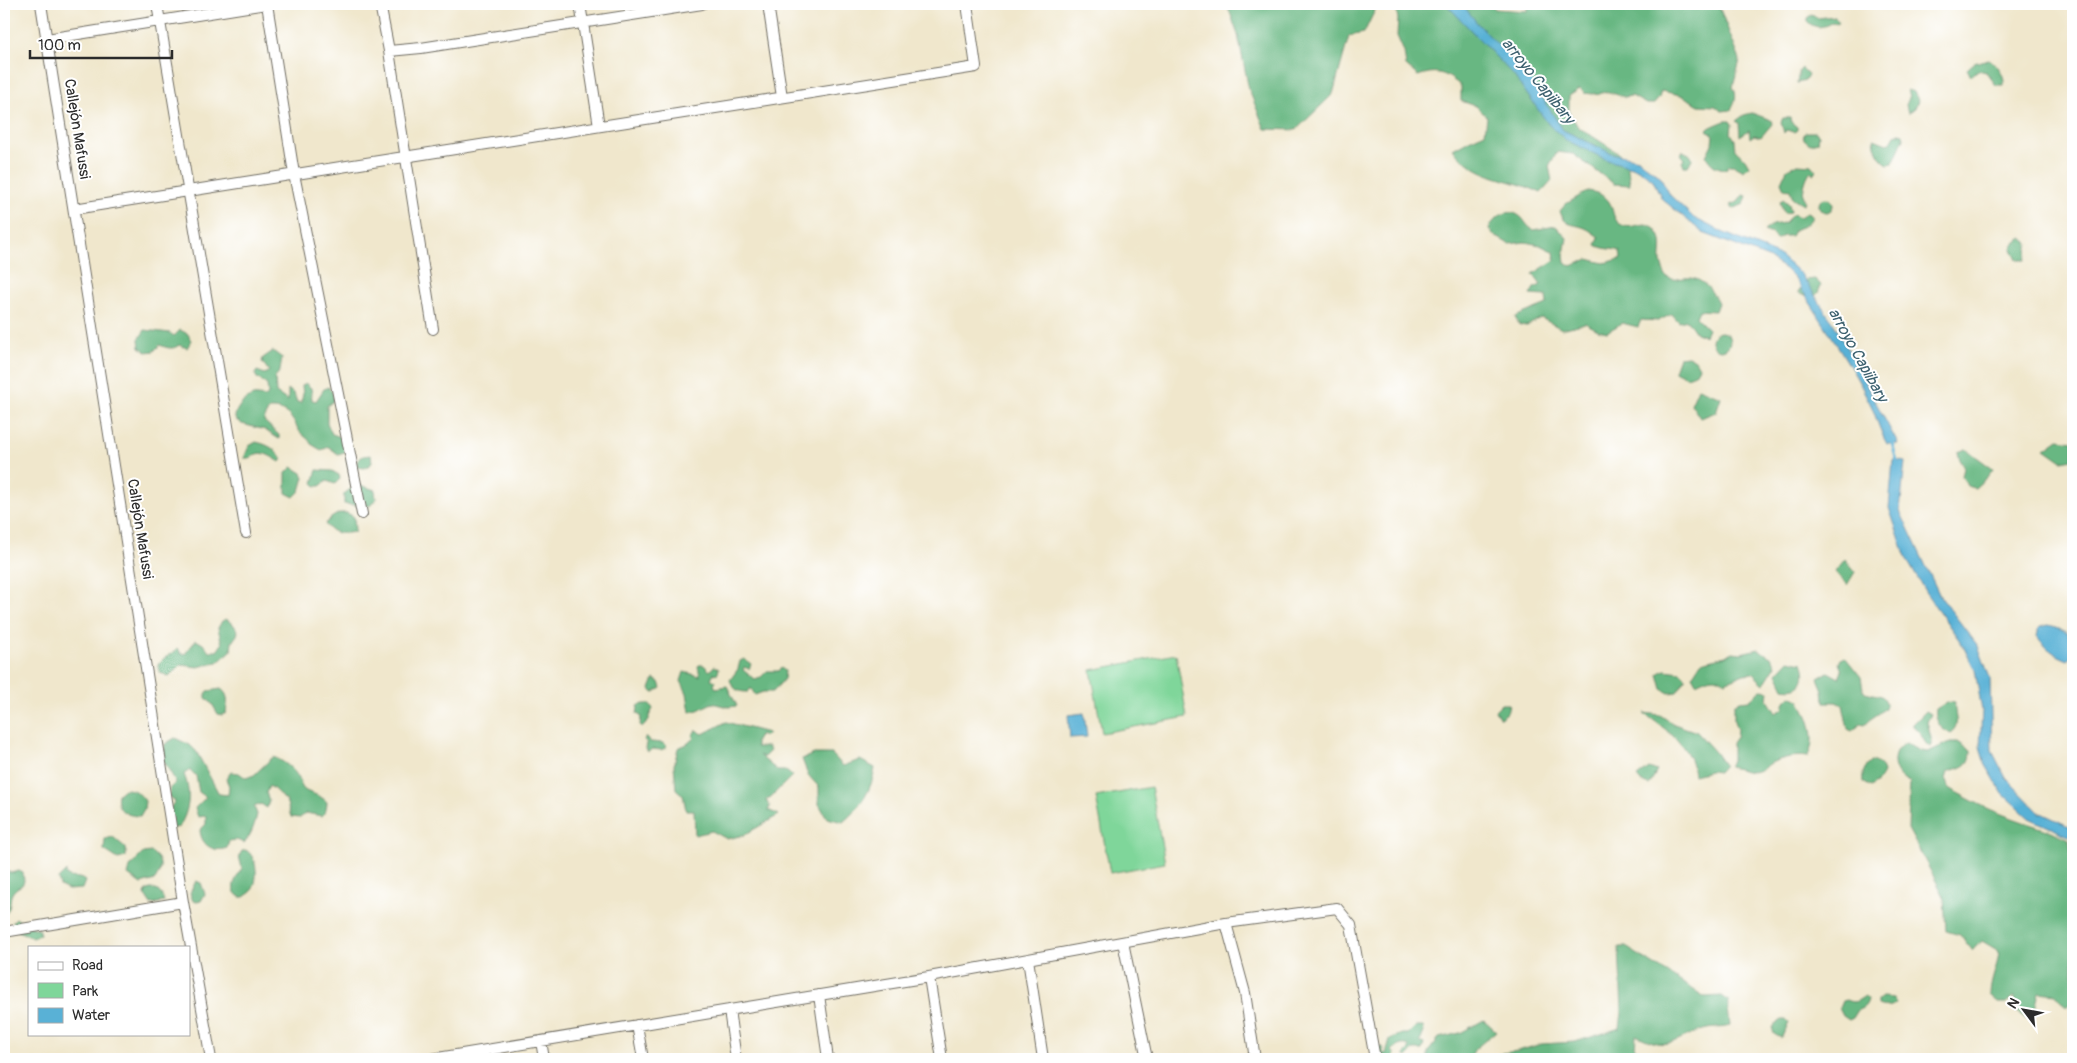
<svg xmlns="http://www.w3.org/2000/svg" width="2077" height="1063" font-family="Pangolin,sans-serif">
<rect width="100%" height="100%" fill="#fff"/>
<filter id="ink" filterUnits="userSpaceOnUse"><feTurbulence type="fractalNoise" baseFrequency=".02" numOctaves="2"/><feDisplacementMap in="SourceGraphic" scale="10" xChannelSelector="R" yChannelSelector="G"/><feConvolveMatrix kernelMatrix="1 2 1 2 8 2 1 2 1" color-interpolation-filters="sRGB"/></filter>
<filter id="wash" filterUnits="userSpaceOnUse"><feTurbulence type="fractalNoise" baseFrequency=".0096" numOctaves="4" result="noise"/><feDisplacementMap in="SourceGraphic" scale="20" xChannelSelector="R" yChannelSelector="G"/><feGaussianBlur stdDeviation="1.12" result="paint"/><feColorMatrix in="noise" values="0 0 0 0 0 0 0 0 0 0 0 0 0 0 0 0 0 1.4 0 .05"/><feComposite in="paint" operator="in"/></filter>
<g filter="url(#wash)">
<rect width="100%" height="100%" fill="#f0e7cc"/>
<path fill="#7fd69a" stroke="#558062" d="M1176 654 1187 717 1102 733 1091 670Z
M1151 787 1165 863 1110 873 1096 797Z"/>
<path fill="#67b782" stroke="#497156" d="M1227 4H1378L1364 33 1349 36 1333 94 1296 130 1265 129 1249 90 1238 35Z
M1395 4H1491L1495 9 1527 11 1528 4H1718L1740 60 1733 87C1738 96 1735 101 1731 110L1722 111 1715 106 1699 105 1681 95 1661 91 1659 98 1654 104H1646L1632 96 1624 97 1609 92 1593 94 1584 93 1580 89 1569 96V112L1578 127 1620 154 1628 169 1630 185 1614 184 1573 154 1557 152 1549 166 1552 181 1541 193C1506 176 1480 181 1453 149L1469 140 1485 133 1487 117 1476 106 1461 101V86C1445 73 1438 69 1418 76L1406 66 1404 52 1397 36 1398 19Z
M1811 15 1818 18 1834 16 1839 22 1836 23 1832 22C1824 28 1814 29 1807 21V18Z
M1989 59C1998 65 2005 74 2004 85H1996L1986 72 1978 70 1971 76 1967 69 1974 63Z
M1802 68 1808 74 1805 81 1797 83 1799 71Z
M1907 90 1914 92 1918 100 1915 108 1908 113 1906 105 1909 98Z
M1752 113 1771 120 1772 124 1761 137 1754 135 1750 138 1749 130 1740 136 1739 123 1736 121 1744 115Z
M1783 118H1790L1791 122 1797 127V130L1794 132 1786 130 1784 133 1781 122Z
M1725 121H1730L1732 124 1731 133 1735 140 1736 151 1745 159 1749 166 1744 171 1733 165H1729L1726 169C1716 168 1711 165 1706 156L1712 144 1713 135 1707 130C1709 127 1720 123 1725 121Z
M1805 132H1816L1819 135 1818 142 1810 144 1804 139 1803 135Z
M1899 133 1903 134 1904 138 1893 163 1888 164C1879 159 1875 149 1874 139L1887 144 1891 142 1895 135Z
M1683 151 1691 155 1692 159 1688 166H1684L1682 162 1684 159 1680 154Z
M1798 164 1811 165 1816 171 1814 174 1810 172C1805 178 1801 195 1805 201L1803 204 1793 198 1790 190 1784 189 1781 182 1787 169Z
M1588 191C1620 196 1607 215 1620 224 1634 233 1646 214 1658 233 1664 241 1660 253 1661 262 1662 267 1664 272 1666 277 1677 282 1679 277 1689 278 1703 278 1713 292 1718 303L1715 311 1699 310 1696 317 1708 329 1705 336 1696 333 1687 320 1679 322 1672 314 1658 321 1641 320 1638 327 1622 323 1607 332 1598 330 1585 323 1562 329 1541 318 1527 326 1519 325 1515 317 1547 304 1546 296 1530 295 1534 288 1541 285 1533 274 1555 260 1554 252 1540 245 1525 242 1509 244 1495 236 1489 229C1495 216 1509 206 1522 218 1526 223 1528 227 1533 230L1556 226 1567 238 1564 254 1565 262 1572 266 1588 259 1604 263 1621 259 1620 251C1612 248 1604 250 1596 245L1599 237C1594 234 1590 230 1585 228 1572 223 1565 227 1560 211L1566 204Z
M1743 195 1747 196 1744 204 1733 209 1730 205 1738 202Z
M1819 205a7 7 0 1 1 14 0a7 7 0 1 1-14 0Z
M1783 199 1789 204 1791 212 1784 213 1780 202Z
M1807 212 1813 216C1808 224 1804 227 1795 229L1791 236H1783L1776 240 1772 234 1764 231 1772 225 1784 223 1793 214 1800 217Z
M2023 238 2029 243 2025 260H2017L2012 249 2016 242Z
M1815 279 1821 285 1818 293 1811 299 1798 293 1806 280Z
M145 330 170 333 174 336 180 330 188 334 191 341 187 348 179 345C173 350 167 348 160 345L154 351 146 352 140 347 139 339Z
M1712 341a9 9 0 1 1 18 0a9 9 0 1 1-18 0Z
M273 351 282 358 280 371 275 377 276 393 288 401V389L294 394 297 402 301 403 303 394 302 386 305 383 311 388 312 400 316 401 324 389 328 387C333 391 334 395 333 401L327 406V423L332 434 344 438 345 452 338 454 329 447 321 450 311 444C309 438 304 437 300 432 292 419 288 408 269 409L265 416 264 421 279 435V439L265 430 242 424 235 419C234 410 244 399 253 396 257 395 261 397 266 397L268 394 267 385 257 378 255 374 257 371 265 374 269 371 262 362 263 358Z
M1688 356 1695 360 1699 367 1695 374 1687 377 1674 371 1679 357Z
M1698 388 1721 397 1716 412 1700 418 1691 404Z
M2059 439 2073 441V459L2062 461 2045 449Z
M256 442C266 444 277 449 282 459L280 462C270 456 260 448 251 458H244L249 446Z
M1966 449 1993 469 1988 476 1975 488 1967 486 1962 476 1964 468 1960 461 1958 452Z
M371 455 372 463 365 468 357 467V461L363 456Z
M292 467 302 473 304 477 300 491 294 497 286 493V473Z
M317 470 332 471 339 475 340 479 335 484 327 481 320 486H316L313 483Z
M357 484 375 490 376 499 370 506 344 504V494Z
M339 513H347L354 517 355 532C341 534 334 535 325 524L331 518Z
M1845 559 1855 572 1847 585 1835 572Z
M226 619 233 624 238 631 237 635 232 642 231 651 218 662 198 667 181 665 169 676 160 673 158 665C162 657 172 655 178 648L181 654H185L196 640 203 644 209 651H217L222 644 218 628 222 621Z
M1758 649 1772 658 1776 665 1764 684 1752 673 1744 674 1725 682C1715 673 1707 678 1696 683L1692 676 1701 662 1726 656 1733 652 1741 653Z
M1845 657 1861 677 1863 689 1865 692 1882 696C1891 706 1883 711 1875 716 1871 718 1869 722 1865 725L1861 724 1852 731 1848 729 1843 705 1837 702H1824L1823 690 1818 678 1828 672 1839 678 1842 671 1839 663 1841 659Z
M744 659 751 664 749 669 744 667 743 670 754 679 761 677 767 671H778L781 668 785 671 784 679 773 692H763L755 695 751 688 748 692C738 692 734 690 730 680L738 669 740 661Z
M1789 660 1802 663C1809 678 1802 692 1784 688L1777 673Z
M699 665H704L710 671 714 666 719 668 718 673 713 674 711 679 716 681 714 685 716 688 727 686 737 706 728 707 712 703 698 710 690 712 687 693 681 681 684 672 700 676 698 666Z
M1665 670 1681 672 1686 678 1677 692 1669 693 1662 689 1658 674Z
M654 679 659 682 661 688 653 693 650 689Z
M221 689C230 695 227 704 226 713L222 715 218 714 212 704 206 698V694L208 691Z
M1761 690 1769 691 1768 700 1776 713 1783 709 1785 701 1791 696 1799 700C1809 716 1818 741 1807 757 1795 755 1782 758 1771 763 1765 767 1760 771 1753 772 1746 772 1736 768 1729 767L1732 760V743L1736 737 1737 729 1734 721V705L1740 701 1749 700Z
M1947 702 1955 703C1953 714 1962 725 1950 733 1940 730 1934 718 1936 709Z
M644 704H650L653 709 649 716V720L643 727 640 725 641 716 637 714 638 708 637 706Z
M1501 704H1509L1507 713 1500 718 1495 710Z
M1926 711 1931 714 1927 722 1932 742 1930 747C1922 742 1923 733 1913 726V724Z
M1644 713 1660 715 1674 724 1697 732 1715 752 1724 765 1718 772 1710 771 1694 775C1691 745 1666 730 1644 713Z
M726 722 768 733 765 736 760 734 756 741V747H768L770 751 764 757 759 755 778 771H786L792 776 772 796 766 800 770 807 768 810 779 815 744 835 727 839 712 831 695 835 694 810H686L683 795 676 789 674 765 678 748 687 744 694 738 692 736 696 730 703 734Z
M646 737 651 742 663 743 667 747 661 750 653 749 648 752 646 749 647 743 644 740Z
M175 738 190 745 196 751 219 794 228 795 229 786 226 779 231 772 239 773 246 778 254 775 273 757C282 760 293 768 298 777 301 782 300 787 306 791 315 795 320 795 327 802L326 810 322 816 306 813 300 818 291 817 286 800C279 796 277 790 269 786L266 793 269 800 267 808 261 804 254 807 257 814C255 824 251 836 244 843L237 840 229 841 227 848C213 853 201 845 200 830L206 824V816L198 817 195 808 206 797 199 792 196 776 190 770 184 774C191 793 190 809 179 827L171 829 166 814 175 801 169 796 170 788 176 782 163 760 165 744Z
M1950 742H1958L1971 751C1971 767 1962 767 1948 772L1946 779 1948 787C1970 801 1994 812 2018 820 2036 827 2052 830 2069 839L2071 853 2073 855V1001L2066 1007 2056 994 2039 992 2035 1009 2026 1019 2015 1010V996L2007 1003H1998L1990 996C1990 980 1998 967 1999 951L1982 941 1973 951 1960 935 1946 931 1944 896 1908 829 1910 783C1892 777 1887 752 1906 743L1920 751 1928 752Z
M814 754H832L843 766 860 760 875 768C872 790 860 808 843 822L827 818 819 804V787L808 775 802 759Z
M1873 761 1880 765 1883 772 1880 779 1871 787 1863 782C1862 772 1864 767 1873 761Z
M1649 768 1657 771 1649 785 1641 782 1637 777Z
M124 789C134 789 139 792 145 801L144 809 140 816C126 816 115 810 118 794Z
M113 837 126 848V857L118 859 104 850 105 839Z
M246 850C258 858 259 880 251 892L244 897H240C227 889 237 878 242 868L239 856 242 851Z
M151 852C163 860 162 869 155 880L141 884 128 875 130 867 143 853Z
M4 869 11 873 19 871 23 873 24 881 22 885C3 895 16 903 4 916Z
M66 871V875C72 880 78 875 85 881L82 889 68 890 60 886 58 879Z
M196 881 201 883 205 894 201 901 197 902 193 901 190 893Z
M150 889C159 889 163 895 164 902L151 904 145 895 146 891Z
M16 918 22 923 40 930V934L33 938 14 929 13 921Z
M1619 947H1626L1705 997 1722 996 1729 1001 1728 1009 1730 1026C1721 1029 1712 1027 1703 1030 1671 1040 1670 1052 1636 1035L1635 1050 1617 1059H1487L1502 1053 1518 1051 1541 1044 1575 1042 1620 1028 1622 1012Z
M1865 996 1868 999C1867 1005 1864 1008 1858 1010L1853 1018 1849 1020 1843 1016 1839 1008 1842 1001 1846 1000C1855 1004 1857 1001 1865 996Z
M1882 997 1893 998 1896 1003C1891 1008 1884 1007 1877 1005V1001Z
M1484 1020 1496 1031 1474 1050 1470 1059H1428V1052L1439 1038 1460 1033Z
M1782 1020H1786L1789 1023 1781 1038 1774 1034 1772 1027Z
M1415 1027H1423L1424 1032 1420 1042 1424 1044 1422 1050H1413L1407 1057 1404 1055 1409 1050V1046C1404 1043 1396 1046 1392 1051L1395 1054 1392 1059H1377V1047H1382L1383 1053 1386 1054 1390 1039 1402 1034H1408Z"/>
<path fill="#59b1d6" stroke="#426e80" d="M1446 4H1462L1478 24 1529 77 1563 130 1611 153 1638 159 1660 176 1670 195 1694 218 1722 232 1780 256 1801 274 1837 329 1898 444H1887C1879 430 1876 415 1869 401 1848 359 1820 319 1795 279L1785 269 1768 258 1703 233 1662 199 1653 180 1638 169 1607 160 1566 140 1549 125 1514 76Z
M1893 460 1905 462 1900 511 1940 596 1978 646 1990 678 1992 751 2006 778 2039 812 2073 828V838L2029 818 2003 794 1984 762 1980 746 1982 711 1975 670 1962 644 1926 593 1907 560 1889 508Z
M2047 625C2068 628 2073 637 2073 656L2068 660C2055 655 2045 648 2037 636L2039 628Z
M1084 713 1087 737 1070 738 1068 715Z"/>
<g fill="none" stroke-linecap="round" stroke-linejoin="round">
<path stroke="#59b1d6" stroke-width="3" d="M1891 440 1898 465"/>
</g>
</g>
<g filter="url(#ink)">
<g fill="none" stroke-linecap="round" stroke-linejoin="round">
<g stroke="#706d63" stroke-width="12">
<path id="minor" d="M41 4 183 902 211 1059
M157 4 246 533
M267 4 294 174 362 514
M380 4 389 51 433 329
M580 4 599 126
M768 4 782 97
M47 39 266 4
M389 51 421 48 702 4
M74 209 976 67 967 4
M1226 923 1245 993 1255 1059
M4 932 183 902
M1123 942 1147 1059
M1028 959 1043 1059
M929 977 942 1059
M819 995 828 1059
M729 1010 736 1059
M637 1025 643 1059
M541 1041 544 1059
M432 1059 929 977 1226 923 1337 908 1351 925 1375 1059"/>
</g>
<use href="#minor" stroke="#fff" stroke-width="10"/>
</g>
</g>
<g text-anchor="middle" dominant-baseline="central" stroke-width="4" stroke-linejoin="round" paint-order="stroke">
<g font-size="15" fill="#2b2b2b" stroke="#fff">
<text transform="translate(77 129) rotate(81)">Callejón Mafussi</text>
<text transform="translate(140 529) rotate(81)">Callejón Mafussi</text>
</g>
<g font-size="16" font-style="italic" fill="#3d616f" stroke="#fff">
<text transform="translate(1538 81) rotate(51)">arroyo Capiibary</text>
<text transform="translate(1858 355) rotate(61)">arroyo Capiibary</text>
</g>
</g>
<rect width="2077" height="1063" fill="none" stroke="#fff" stroke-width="20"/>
<rect x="28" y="946" width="162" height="90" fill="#ffffff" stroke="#aaaaaa"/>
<rect x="38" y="962" width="25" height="8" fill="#ffffff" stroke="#aaaaaa"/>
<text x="72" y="970" font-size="15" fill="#2b2b2b">Road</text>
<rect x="38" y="983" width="25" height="15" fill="#7fd69a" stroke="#aaaaaa"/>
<text x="72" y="996" font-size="15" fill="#2b2b2b">Park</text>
<rect x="38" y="1008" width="25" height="15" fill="#59b1d6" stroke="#aaaaaa"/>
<text x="72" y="1020" font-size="15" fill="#2b2b2b">Water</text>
<g transform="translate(2024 1010) rotate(302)" stroke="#ffffff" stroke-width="4" paint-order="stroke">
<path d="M0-4L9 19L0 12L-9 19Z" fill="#2b2b2b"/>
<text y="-8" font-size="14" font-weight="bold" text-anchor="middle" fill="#2b2b2b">N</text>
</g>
<path d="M30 50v8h142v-8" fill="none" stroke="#2b2b2b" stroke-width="2.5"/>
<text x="38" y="50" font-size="15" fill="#2b2b2b" stroke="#ffffff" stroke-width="4" paint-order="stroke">100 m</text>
</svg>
